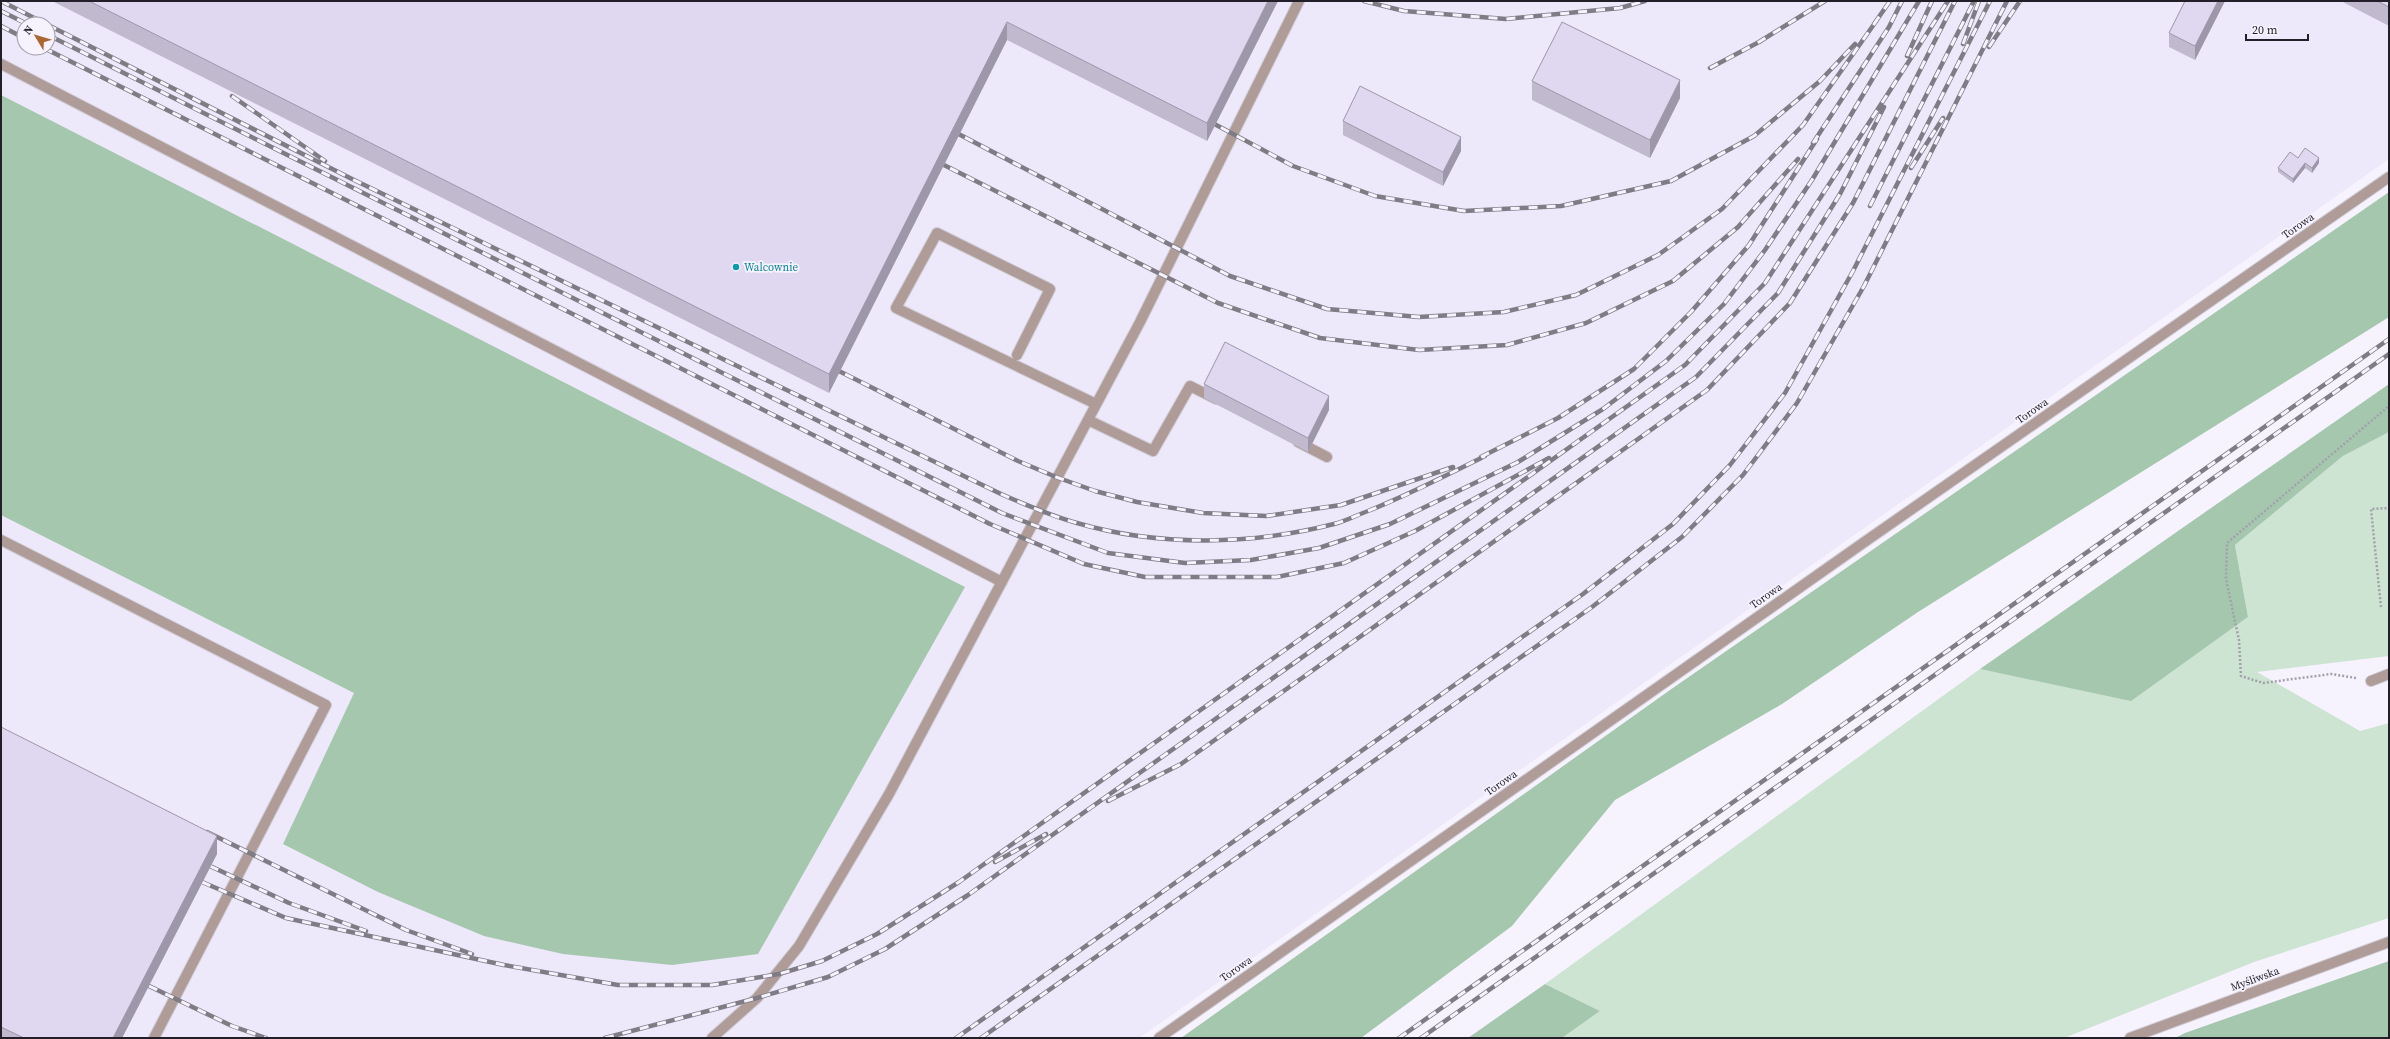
<svg xmlns="http://www.w3.org/2000/svg" width="2390" height="1039" font-family="'Source Serif 4',serif">
<rect width="100%" height="100%" fill="#f6f3fe"/>
<path fill="#eee8fb" fill-rule="evenodd" d="M1 1H2389V159L1139 1038H1ZM24 24H48V48H24Z"/>
<path fill="#cde4d3" d="M2389 432V656L2257 672 2360 731 2389 723V918L2254 962 2064 1038H1562L1600 1011 1545 984 1980 669 2131 700 2248 617 2235 545 2343 456Z"/>
<path fill="#a5c7ae" d="M1 95 965 587 758 954 672 965 563 954 484 936 378 892 283 844 354 693 1 515Z
M2389 192V317L1918 612 1782 704 1615 800 1512 926 1361 1038H1181L1670 690Z
M2389 384V432L2343 456 2235 545 2248 617 2131 701 1980 669Z
M2389 961V1038H2175L2185 1033Z
M1545 984 1600 1011 1562 1038H1468Z"/>
<g fill="none" stroke-linecap="round" stroke-linejoin="round">
<g stroke="#d0cdd7" stroke-width="12">
<path id="service" d="M1 64 1002 582
M1017 355 1050 289 937 233 896 308 1096 404
M1088 420 1153 451 1190 386 1216 399
M1298 442 1327 457
M1 540 326 705 154 1038
M2371 681 2389 674
M712 1038 757 998 799 946 889 794 1140 322 1299 1"/>
</g>
<g stroke="#d0cdd7" stroke-width="12">
<path id="minor" d="M1159 1038 1863 543 2389 177"/>
</g>
<g stroke="#d0cdd7" stroke-width="12">
<path id="tertiary" d="M2130 1038 2389 942"/>
</g>
<path stroke="#a3a0ab" stroke-width="2.5" stroke-dasharray="2 2" stroke-linecap="butt" d="M2381 607 2371 509 2389 508
M2356 678 2331 674 2263 683 2241 676 2239 640 2226 579 2227 543 2389 406"/>
<use href="#service" stroke="#af9c98" stroke-width="10"/>
<use href="#minor" stroke="#af9c98" stroke-width="10"/>
<use href="#tertiary" stroke="#af9c98" stroke-width="10"/>
<g stroke="#7f7c85" stroke-width="4.5">
<path id="rail" d="M1 1 46 24
M1364 1 1404 11 1506 19 1620 8 1645 1
M1 11 27 24
M1874 24 1890 1
M48 25 352 179 1001 494C1026 505 1051 516 1077 523 1159 547 1252 545 1334 524 1346 521 1357 515 1368 511 1408 495 1447 475 1485 456
M1 26 24 38
M48 35 1002 513 1108 553 1185 563 1251 560 1319 548 1390 524 1518 462 1603 409 1666 361 1724 304 1765 250 1812 180 1919 1
M1963 44 1979 1
M1989 47 2020 1
M44 48 990 524 1084 564 1145 577H1277L1344 563 1415 531 1549 458
M1907 56 1932 1
M1710 68 1759 42 1825 1
M232 96 325 161
M1205 119 1293 166 1375 196 1464 211 1561 206 1671 181 1754 136 1820 81 1855 44
M949 129 1230 276 1327 309 1419 317 1504 312 1576 295 1658 255 1722 209 1803 125 1877 20
M1813 143 1889 27 1902 1
M934 160 1218 303 1320 338 1419 350 1507 345 1586 323 1673 281 1738 227 1798 159
M1911 168 1943 118
M1870 206 1974 1
M829 366 1018 461 1056 477 1095 491 1137 502 1203 513 1266 516 1341 505 1453 467
M1481 457 1558 418 1634 369 1691 312 1749 245 1817 139
M1108 801 1181 764 1707 390 1790 303 1853 203 1955 1
M207 832 406 930 472 954
M995 862 1046 834
M210 866 289 903 366 931
M202 882 286 918 504 965 618 985H712L779 974 822 961 877 934 959 882 1685 365 1765 283 1948 1
M149 986 232 1026 266 1038
M605 1038 757 998 828 977 885 949 968 895 1696 377 1778 293 1840 194 1884 107
M956 1038 1583 594 1673 524 1730 465 1785 393 1853 271 1990 1
M981 1038 1592 607 1682 537 1743 475 1797 403 1864 286 2007 1
M1399 1038 2389 339
M1421 1038 2389 354"/>
</g>
<use href="#rail" stroke="#f6f3fe" stroke-width="3" stroke-dasharray="9" stroke-linecap="butt"/>
</g>
<path fill="#c1bacf" d="M52 1H1278L1207 141 1007 40 829 393Z
M2185 1H2225L2195 60 2169 47V33Z
M2341 1H2389V26Z
M1532 81 1680 98 1650 158 1532 100Z
M1343 121 1461 151 1443 186 1343 135Z
M2298 158 2319 163 2312 173 2305 168 2293 183 2278 172V168Z
M1204 384 1329 410 1308 452 1204 398Z
M1 727 217 854 122 1038H1Z"/>
<path fill="#9d97a9" d="M1268 1H1278L1207 141V123Z
M2218 1H2225L2195 60V46Z
M1007 22V40L829 393V374Z
M1680 80V98L1650 158V140Z
M1461 137V151L1443 186V172Z
M2319 158V163L2312 173V168Z
M2305 163V168L2293 183V179Z
M1329 396V410L1308 452V438Z
M217 836V854L122 1038H113Z"/>
<path fill="#e0d8f1" stroke="#9d97a9" d="M89 1H1268L1207 123 1007 22 829 374Z
M2185 1H2218L2195 46 2169 33Z
M2377 1H2389V7Z
M1562 22 1680 80 1650 140 1532 81Z
M1360 86 1461 137 1443 172 1343 121Z
M2305 148 2319 158 2312 168 2305 163 2293 179 2278 168 2290 152 2298 158Z
M1225 342 1329 396 1308 438 1204 384Z
M1 727 217 836 113 1038H24L1 1027Z"/>
<circle fill="#0f9aa8" stroke="#f6f3fe" stroke-width="1.5" cx="736" cy="267" r="4"/>
<g text-anchor="middle" dominant-baseline="central" stroke-width="3.5" stroke-linejoin="round" paint-order="stroke">
<g font-size="11" fill="#221f28" stroke="#f6f3fe">
<text transform="translate(2298 226) rotate(-35)">Torowa</text>
<text transform="translate(2032 411) rotate(-35)">Torowa</text>
<text transform="translate(1766 596) rotate(-35)">Torowa</text>
<text transform="translate(1501 783) rotate(-35)">Torowa</text>
<text transform="translate(1236 969) rotate(-35)">Torowa</text>
<text transform="translate(2255 979) rotate(-20)">Myśliwska</text>
</g>
<g font-size="11" fill="#0d838f" stroke="#f6f3fe" text-anchor="start">
<text x="744" y="267">Walcownie</text>
</g>
</g>
<rect width="2390" height="1039" fill="none" stroke="#221f28" stroke-width="4"/>
<g transform="translate(36 36) rotate(308)"><circle r="19" fill="#f6f3fe" stroke="#a19ea8"/>
<path d="M0-3L7 15L0 10L-7 15Z" fill="#a96734"/>
<text y="-6" font-size="11" font-weight="bold" text-anchor="middle" fill="#221f28">N</text>
</g>
<path d="M2246 34v6h62v-6" fill="none" stroke="#221f28" stroke-width="2"/>
<text x="2252" y="34" font-size="12" fill="#221f28" stroke="#f6f3fe" stroke-width="3" paint-order="stroke">20 m</text>
</svg>
